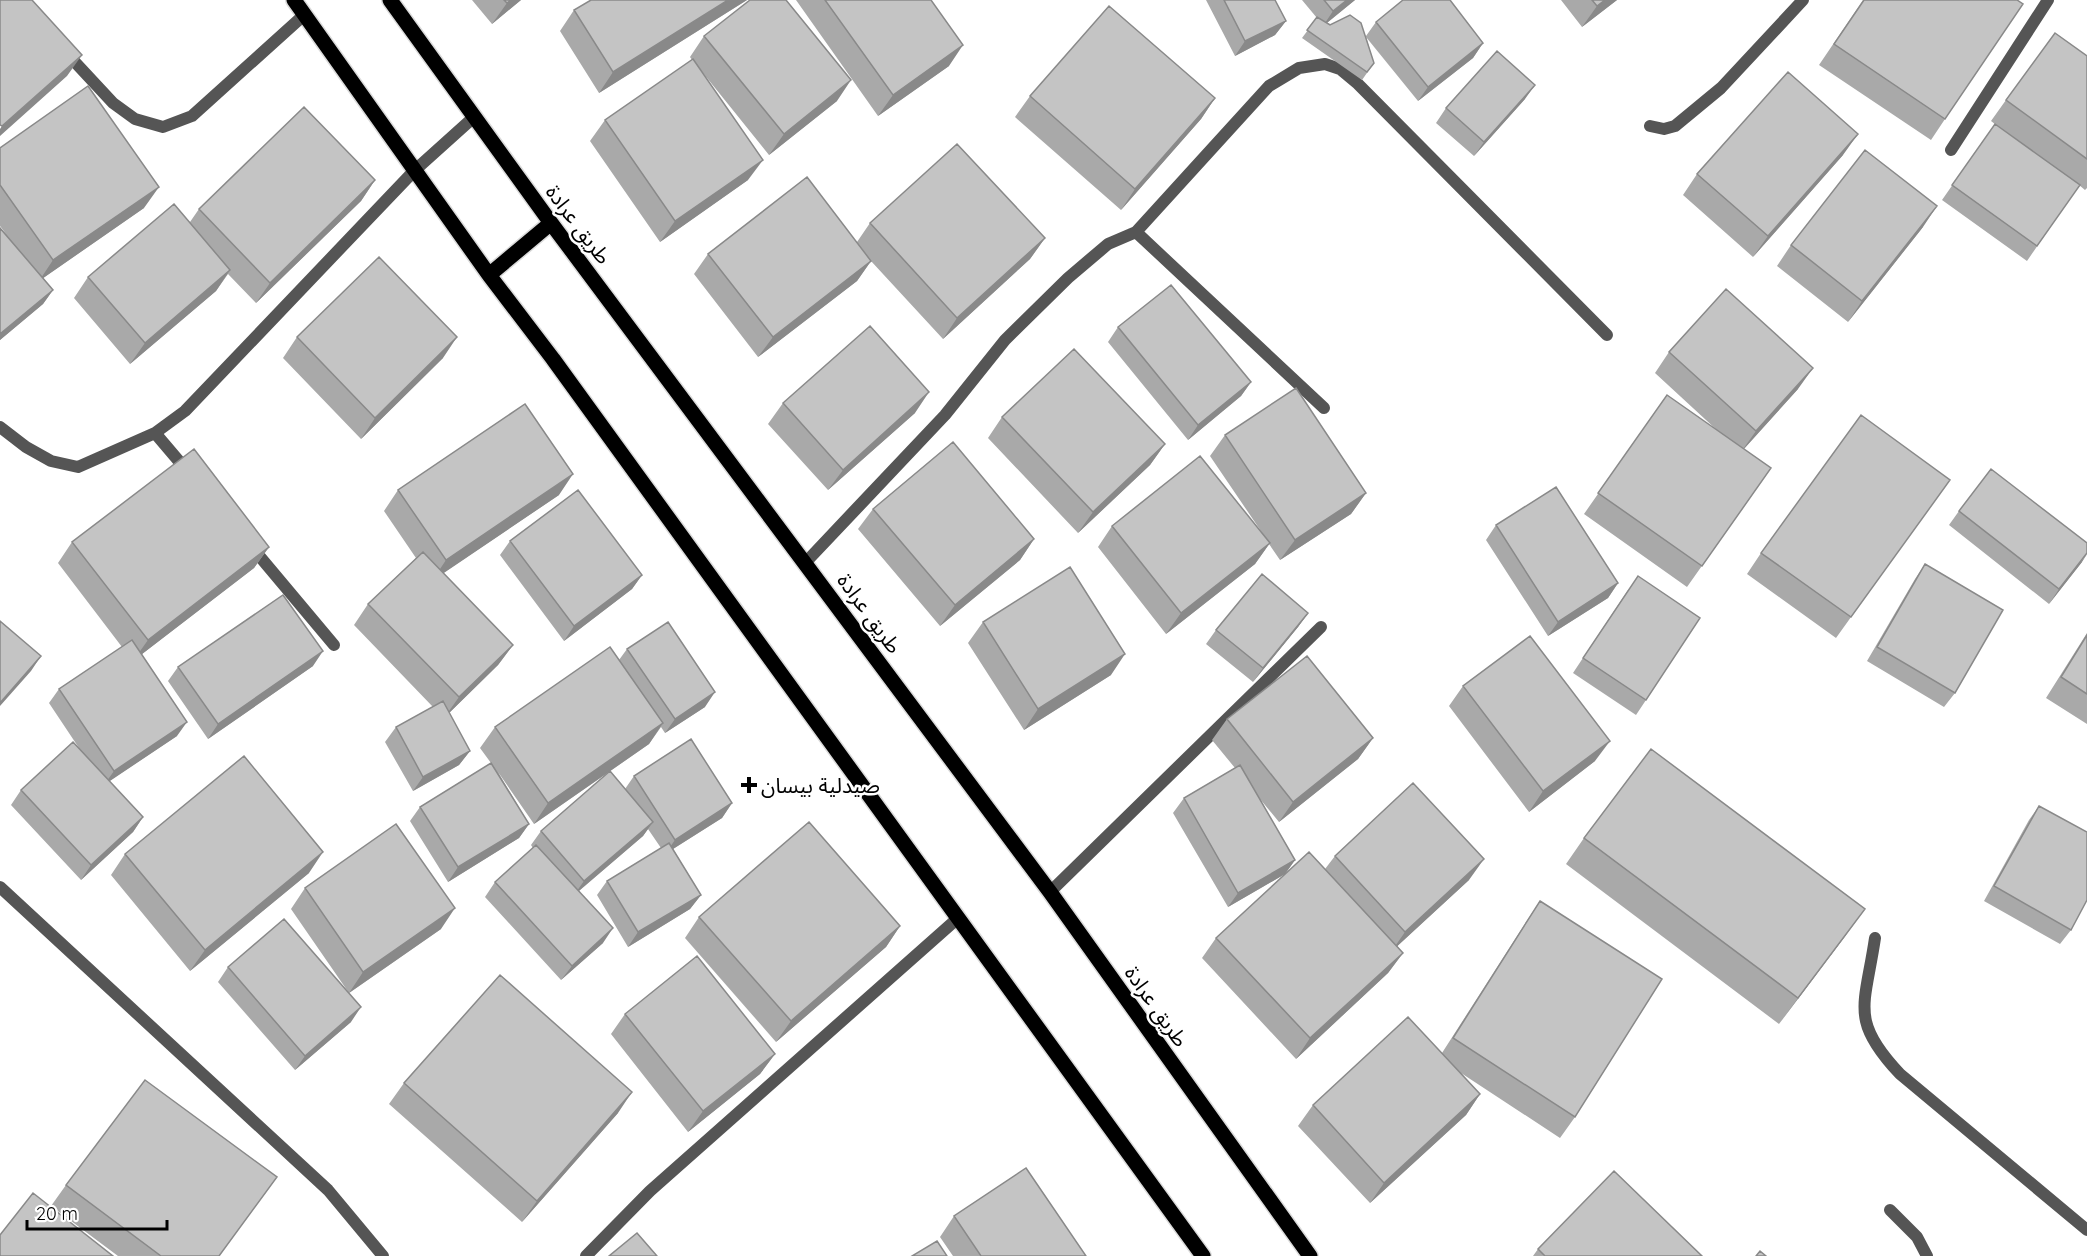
<svg xmlns="http://www.w3.org/2000/svg" width="2087" height="1256" font-family="Quicksand,'Noto Sans Arabic',sans-serif">
<rect width="100%" height="100%" fill="#fff"/>
<g fill="none" stroke-linecap="round" stroke-linejoin="round">
<g stroke="#dbdbdb" stroke-width="18">
<path id="primary" d="M294 0 489 275 553 359 1203 1256
M390 0 551 223 1050 892 1310 1256
M489 275 551 223"/>
</g>
<path stroke="#555" stroke-width="12" d="M73 60 113 103 135 119 163 127 192 116 304 15
M1650 126 1664 129 1675 126 1721 88 1803 0
M1951 150 2048 0
M1136 232 1324 408
M0 427 26 447 51 461 78 467 155 433 185 411 414 171 474 117
M155 433 189 473
M251 546 334 645
M806 562 945 415 1005 340 1068 278 1108 244 1136 232 1269 86 1299 68 1325 64 1340 69 1358 84 1607 335
M0 887 328 1190 383 1256
M1050 892 1321 627
M1875 938C1865 1006 1849 1020 1900 1074L2087 1230
M1890 1210 1917 1237 1927 1256
M586 1256 650 1191 958 918"/>
<use href="#primary" stroke="#000" stroke-width="15"/>
</g>
<path fill="#a9a9a9" d="M472 0H521L492 24Z
M747 0 599 93 560 31 574 10Z
M796 0H931L949 66 878 116Z
M1206 0H1275L1286 21 1275 35 1235 56Z
M1302 0H1355L1327 23 1366 36 1376 22 1483 43 1473 58 1418 101 1366 37 1374 63 1362 80 1302 38 1317 18Z
M1561 0H1617L1582 27Z
M1863 0H2017L1945 119 1931 140 1819 65Z
M704 36 837 101 769 155 699 68 748 180 660 242 590 141 605 120 692 60 690 57Z
M2087 56V188L2085 190 2079 185 2027 261 1942 200 1995 124 2000 128 1991 121 2006 100Z
M1030 96 1215 98 1201 119 1121 210 1015 117Z
M1525 99 1474 156 1436 123 1446 108Z
M0 148 144 208 43 278 53 290 43 304 0 340V228L6 234 0 226Z
M1843 155 1753 257 1683 195 1697 174Z
M375 180 361 201 256 303 228 274 216 291 130 364 74 298 88 277 190 222 199 209Z
M870 223 1045 238 1030 259 943 339 871 261 857 281 758 357 694 274 708 254 857 242Z
M1923 227 1848 322 1777 266 1791 245Z
M1118 327 1251 382 1241 396 1188 440 1108 342Z
M297 337 443 358 361 439 283 358Z
M1669 352 1798 389 1744 449 1771 468 1687 587 1584 514 1667 395 1719 432 1655 373Z
M783 403 915 413 828 490 768 424Z
M1002 417 1165 444 1150 465 1078 533 988 438Z
M1225 435 1366 493 1351 514 1280 560 1269 544 1255 564 1166 634 1098 547 1112 526 1265 537 1210 456Z
M398 490 559 495 443 573 513 645 498 665 449 713 470 751 459 765 413 791 385 742 396 727 433 707 354 625 368 604 416 558 384 511Z
M1935 500 1836 638 1747 574 1761 553Z
M873 509 1034 539 1020 560 940 626 858 529Z
M1959 511 2082 562 2049 604 1949 525Z
M1496 525 1618 583 1608 598 1548 636 1486 540Z
M510 541 642 575 632 589 564 641 500 555Z
M72 542 269 547 254 568 142 654 177 736 109 781 143 817 133 832 81 880 11 805 21 790 79 748 49 703 59 689 122 647 58 563Z
M1925 564 1955 693 1944 707 1867 661 1915 579Z
M1628 590 1646 700 1636 715 1573 673Z
M1308 613 1298 627 1253 682 1206 644 1216 630Z
M983 622 1111 675 1024 730 968 643Z
M2087 633V724L2046 698Z
M627 649 705 707 665 733 661 727 649 744 534 824 498 772 529 824 519 838 448 882 410 821 420 807 491 763 480 748 495 727 619 660Z
M313 666 208 739 168 681 178 667Z
M1463 686 1595 761 1529 812 1449 706Z
M1227 719 1373 738 1358 759 1279 822 1260 799 1295 860 1285 874 1228 907 1173 813 1184 798 1235 768 1212 740Z
M634 776 732 803 722 818 673 849 701 895 690 909 628 947 597 895 607 881 661 848 648 829 643 836 579 891 603 943 561 980 485 897 495 882 533 848 531 845 541 831 625 789Z
M2039 806 2071 930 2060 944 1984 901 2029 820Z
M1584 838 1846 935 1779 1024 1566 864Z
M125 854 309 873 190 971 111 875Z
M1335 856 1469 880 1397 946 1403 953 1388 973 1296 1059 1202 958 1216 938 1325 869Z
M305 888 441 929 349 993 291 909Z
M1540 901 1575 1117 1560 1138 1461 1073 1480 1094 1466 1115 1370 1203 1298 1126 1313 1105 1442 1053 1526 922Z
M699 917 900 926 886 947 776 1042 685 938Z
M228 967 351 1022 295 1070 218 982Z
M625 1014 775 1054 760 1074 688 1132 611 1034Z
M404 1083 618 1113 522 1222 389 1104Z
M277 1177 219 1256H118L51 1206 66 1185Z
M954 1216 1086 1256H953L940 1237Z
M1538 1249 1702 1256H1533Z"/>
<path fill="#898989" d="M511 0H521L492 24 507 3Z
M728 0H747L599 93 613 72Z
M1347 0H1355L1323 26 1333 11Z
M1605 0H1617L1582 27 1597 6Z
M1286 21 1275 35 1235 56 1245 41Z
M1483 43 1473 58 1418 101 1428 87Z
M963 45 949 66 878 116 893 95Z
M82 55 67 76 0 136V129L2 126Z
M851 80 837 101 769 155 784 134Z
M1535 85 1525 99 1474 156 1484 142Z
M1215 98 1201 119 1121 210 1135 189Z
M1858 134 1843 155 1753 257 1768 236Z
M763 160 748 180 660 242 675 221Z
M375 180 361 201 256 303 270 283Z
M159 187 144 208 39 281 53 260Z
M1937 206 1923 227 1848 322 1862 301Z
M1045 238 1030 259 943 339 957 318Z
M871 261 857 281 758 357 773 337Z
M230 270 216 291 130 364 145 343Z
M53 290 43 304 0 340V334Z
M457 337 443 358 361 439 375 418Z
M1813 368 1798 389 1741 452 1756 431Z
M1251 382 1241 396 1188 440 1198 425Z
M929 392 915 413 828 490 843 470Z
M1165 444 1150 465 1078 533 1093 512Z
M573 474 559 495 432 581 446 560Z
M1366 493 1351 514 1280 560 1295 540Z
M1034 539 1020 560 940 626 955 605Z
M1270 543 1255 564 1166 634 1181 613Z
M269 547 254 568 133 661 148 640Z
M2087 554 2082 562 2049 604 2059 589Z
M642 575 632 589 564 641 574 626Z
M1618 583 1608 598 1548 636 1558 622Z
M1308 613 1298 627 1253 682 1263 668Z
M513 645 498 665 444 718 459 697Z
M323 651 313 666 208 739 218 724Z
M1125 654 1111 675 1024 730 1038 709Z
M41 656 31 671 0 706V703Z
M715 692 705 707 665 733 675 719Z
M187 722 177 736 104 785 114 771Z
M663 723 649 744 534 824 548 803Z
M1373 738 1358 759 1279 822 1293 802Z
M1610 741 1595 761 1529 812 1543 791Z
M470 751 459 765 413 791 423 777Z
M732 803 722 818 665 854 675 840Z
M143 817 133 832 81 880 91 865Z
M653 822 643 836 574 895 584 881Z
M529 824 519 838 448 882 458 867Z
M323 852 309 873 190 971 205 950Z
M1484 859 1469 880 1391 952 1405 932Z
M1295 860 1285 874 1228 907 1238 893Z
M701 895 690 909 628 947 638 932Z
M455 908 441 929 349 993 363 972Z
M1865 909 1846 935 1779 1024 1798 998Z
M900 926 886 947 776 1042 791 1021Z
M613 928 603 943 561 980 572 966Z
M1403 953 1388 973 1296 1059 1310 1038Z
M361 1007 351 1022 295 1070 305 1056Z
M775 1054 760 1074 688 1132 703 1111Z
M632 1092 618 1113 522 1222 537 1201Z
M1480 1094 1466 1115 1370 1203 1384 1183Z"/>
<path fill="#c4c4c4" stroke="#898989" stroke-width="1.5" d="M0 0H32L82 55 2 126 0 125Z
M504 0H511L507 3Z
M591 0H728L613 72 574 10Z
M750 0H786L851 80 784 134 704 36Z
M825 0H931L963 45 893 95Z
M1224 0H1275L1286 21 1245 41Z
M1324 0H1347L1333 11Z
M1403 0H1450L1483 43 1428 87 1376 22Z
M1592 0H1605L1597 6Z
M1864 0H2017L2023 4 1945 119 1834 44Z
M1109 6 1215 98 1135 189 1030 96Z
M1350 15 1361 23 1374 63 1367 72 1307 30 1317 17 1330 25Z
M2055 33 2087 56V159L2006 100Z
M1497 51 1535 85 1484 142 1446 108Z
M693 59 763 160 675 221 605 120Z
M1788 72 1858 134 1768 236 1697 174Z
M88 86 159 187 53 260 0 185V148Z
M304 107 375 180 270 283 199 209Z
M1995 124 2080 185 2037 246 1952 185Z
M957 144 1045 238 957 318 870 223Z
M1865 150 1937 206 1862 301 1791 245Z
M807 177 871 261 773 337 708 254Z
M174 204 230 270 145 343 88 277Z
M0 228 53 290 0 334Z
M379 257 457 337 375 418 297 337Z
M1171 285 1251 382 1198 425 1118 327Z
M1726 289 1813 368 1756 431 1669 352Z
M870 326 929 392 843 470 783 403Z
M1074 349 1165 444 1093 512 1002 417Z
M1296 388 1366 493 1295 540 1225 435Z
M1667 395 1771 468 1702 566 1598 493Z
M525 404 573 474 446 560 398 490Z
M1861 415 1950 480 1851 617 1761 553Z
M953 442 1034 539 955 605 873 509Z
M194 449 269 547 148 640 72 542Z
M1200 456 1270 543 1181 613 1112 526Z
M1991 469 2087 543V553L2059 589 1959 511Z
M1556 487 1618 583 1558 622 1496 525Z
M578 490 642 575 574 626 510 541Z
M423 552 513 645 459 697 368 604Z
M1925 564 2003 610 1955 693 1877 647Z
M1070 567 1125 654 1038 709 983 622Z
M1262 574 1308 613 1263 668 1216 630Z
M1638 576 1700 618 1646 700 1583 658Z
M283 595 323 651 218 724 178 667Z
M0 621 41 656 0 703Z
M668 622 715 692 675 719 627 649Z
M2087 635V694L2061 677Z
M1530 636 1610 741 1543 791 1463 686Z
M132 640 187 722 114 771 59 689Z
M610 647 663 723 548 803 495 727Z
M1307 656 1373 738 1293 802 1227 719Z
M443 701 470 751 423 777 396 727Z
M691 739 732 803 675 840 634 776Z
M73 742 143 817 91 865 21 790Z
M1651 749 1865 909 1798 998 1584 838Z
M244 756 323 852 205 950 125 854Z
M491 763 529 824 458 867 420 807Z
M1240 765 1295 860 1238 893 1184 798Z
M610 771 653 822 584 881 541 831Z
M1413 783 1484 859 1405 932 1335 856Z
M2039 806 2087 832V900L2071 930 1994 886Z
M809 822 900 926 791 1021 699 917Z
M396 824 455 908 363 972 305 888Z
M669 843 701 895 638 932 607 881Z
M536 845 613 928 572 966 495 882Z
M1309 852 1403 953 1310 1038 1216 938Z
M1540 901 1662 979 1575 1117 1453 1038Z
M284 919 361 1007 305 1056 228 967Z
M697 956 775 1054 703 1111 625 1014Z
M500 975 632 1092 537 1201 404 1083Z
M1408 1017 1480 1094 1384 1183 1313 1105Z
M145 1080 277 1177 219 1256H161L66 1185Z
M1026 1168 1086 1256H981L954 1216Z
M1614 1171 1702 1256H1545L1538 1249Z
M33 1193 113 1256H0V1235Z
M637 1233 657 1256H609Z
M937 1241 947 1256H912Z
M1760 1251 1766 1256H1756Z"/>
<path fill="#000" stroke="#fff" stroke-width="2" d="M746 776h6v6h6v6h-6v6h-6v-6h-6v-6h6z"/>
<g text-anchor="middle" dominant-baseline="central" stroke-width="5" stroke-linejoin="round" paint-order="stroke">
<g font-size="21" fill="#000" stroke="#fff">
<text transform="translate(579 224) rotate(53)">طريق عرادة</text>
<text transform="translate(870 613) rotate(54)">طريق عرادة</text>
<text transform="translate(1157 1006) rotate(55)">طريق عرادة</text>
</g>
<g font-size="21" fill="#000" stroke="#fff" text-anchor="start">
<text x="761" y="785">صيدلية بيسان</text>
</g>
</g>
<path d="M27 1220v9h140v-9" fill="none" stroke="#000000" stroke-width="3"/>
<text x="36" y="1220" font-size="18" fill="#000000" stroke="#ffffff" stroke-width="4.5" paint-order="stroke">20 m</text>
</svg>
